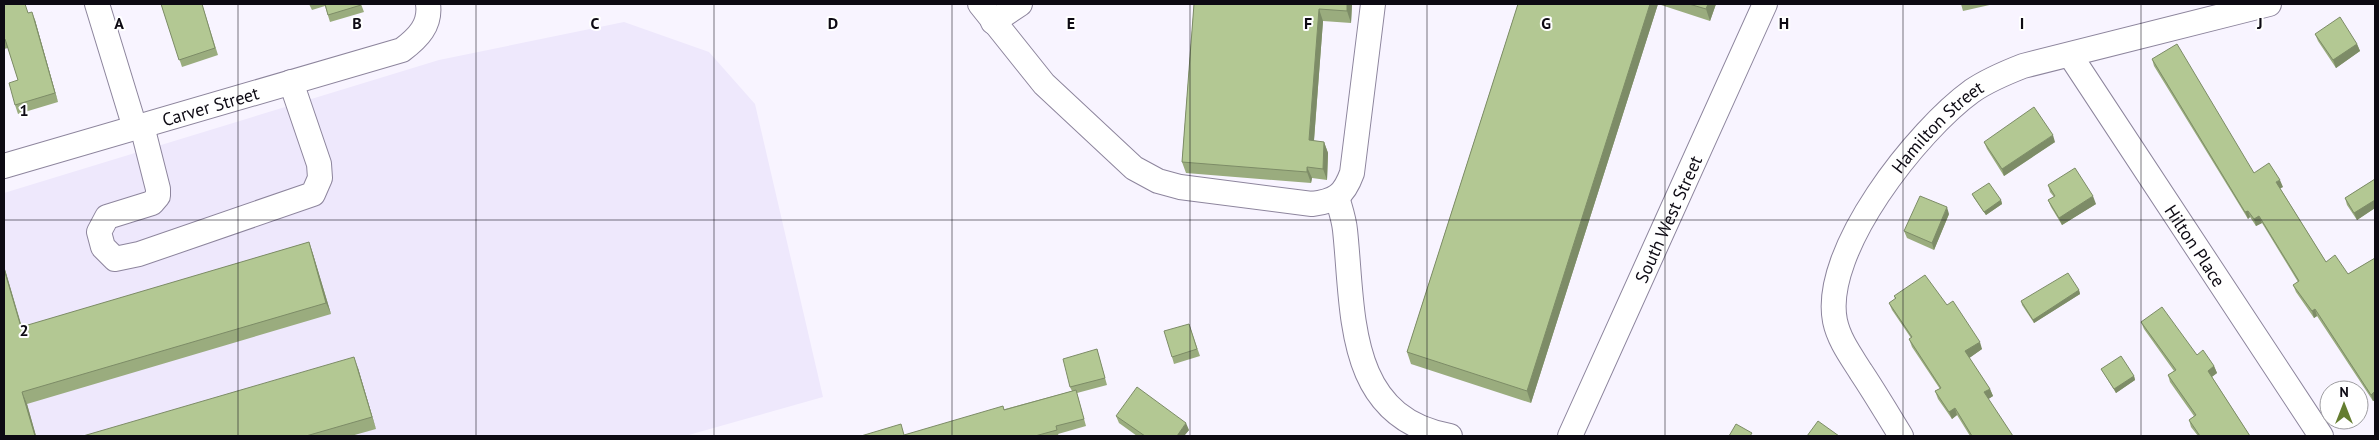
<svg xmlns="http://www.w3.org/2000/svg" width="2379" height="440" font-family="'PT Sans',sans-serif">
<rect width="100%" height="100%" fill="#f8f4ff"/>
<path fill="#eee8fc" d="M624 22 709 52 755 104 823 397 685 436H4V193L439 60Z"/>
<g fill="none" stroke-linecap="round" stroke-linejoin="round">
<g stroke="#8d859d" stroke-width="26">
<g id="minor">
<path d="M97 4 135 128"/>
<path d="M980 4 1044 84 1134 168 1158 181 1180 187 1312 204C1336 201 1344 195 1352 173L1373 4"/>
<path d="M993 22 1020 4"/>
<path id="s1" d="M2070 55 2321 436"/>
<path d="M142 126 158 189V196L152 203 107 217 99 232 103 247 115 259 139 254 313 194 320 178 319 164 291 82"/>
<path id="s2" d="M4 166 402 50C418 38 431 25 428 4"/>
<path d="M1337 197C1340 208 1344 219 1345 230 1354 313 1345 417 1450 436"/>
<path id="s3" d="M1570 436 1765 4"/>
<path id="s4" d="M1901 436C1888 415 1875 393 1861 372 1851 356 1839 340 1835 321 1821 251 1918 130 1972 91 1988 80 2005 73 2023 66L2269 4"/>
</g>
</g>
<use href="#minor" stroke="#fff" stroke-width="24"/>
</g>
<path fill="#9aac7e" d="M4 4 28 13 35 20 58 102 18 114 15 105 18 80 8 48 4 49Z
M161 4H202L218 55 182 67Z
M309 4H361L364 12 330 22 325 6 312 10Z
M1194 4H1352L1351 23 1323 21 1314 141 1324 142 1328 153 1327 180 1312 178 1311 183 1186 173 1182 162Z
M1518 4H1716L1710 21 1658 4 1531 403 1411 364 1407 352Z
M1961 4H1994L1963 11Z
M2315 34 2357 44 2360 51 2336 68 2318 41Z
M2152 59 2254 173 2283 187 2280 188 2326 262 2348 274 2375 258V400L2373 401 2317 316 2314 318 2296 292 2293 285 2298 282 2262 223 2256 226 2250 217 2248 219 2154 66Z
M1984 142H2055L2004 176 1987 149Z
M2375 179V208L2357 220 2347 205 2345 198Z
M2048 185 2096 204 2062 225 2051 207 2048 200 2054 197 2050 192Z
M1972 194 2001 200 2002 204 1986 215 1974 198Z
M1949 214 1934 250 1907 238 1904 231Z
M309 242 313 254 331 314 27 404 36 436H4V266L22 327Z
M2079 290 2080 294 2034 323 2022 305 2021 301Z
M1894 296 1947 305 1982 349 1969 358 1990 389 1993 396 1988 399 2013 436H1970L1957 415 1952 419 1938 399 1935 391 1940 389 1912 347 1909 339 1911 338 1892 310 1889 303 1895 299Z
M2141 322 2197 355 2214 366 2217 373 2212 377 2250 436H2198L2191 427 2189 420 2194 416 2170 382 2168 375 2174 371 2144 329Z
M1189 324 1200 356 1174 364 1172 357Z
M1097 349 1107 385 1077 393 1086 426 1058 434 1059 436H861L904 435 1005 409 1072 391 1070 387Z
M358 368 376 429 351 436H83Z
M2101 369 2134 376 2135 380 2116 393 2103 372Z
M1116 416 1189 430 1184 436H1137L1119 423Z"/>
<path fill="#7d8c67" d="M1347 4H1352L1351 23 1347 11Z
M1650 4H1658L1531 403 1527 391Z
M1708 4H1716L1710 21 1706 9Z
M1319 9 1323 21 1313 152 1309 140Z
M32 12 35 20 58 102 55 93Z
M2357 44 2360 51 2336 68 2333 60Z
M2053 135 2055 142 2004 176 2002 169Z
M1324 142 1328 153 1327 180 1323 169Z
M1307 167 1312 178 1311 183 1307 172Z
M2280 180 2283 187 2279 189 2276 182Z
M2093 196 2096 204 2062 225 2059 218Z
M2001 200 2002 204 1986 215 1984 212Z
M2375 200V208L2357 220 2354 213Z
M1947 207 1949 214 1934 250 1932 243Z
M2248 211 2250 217 2248 219 2245 212Z
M2259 216 2262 223 2256 226 2254 219Z
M309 242 313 254 331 314 326 303Z
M4 266 25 339 21 327 4 269Z
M2079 290 2080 294 2034 323 2033 320Z
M2315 309 2317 316 2314 318 2312 311Z
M1980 342 1982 349 1968 359 1965 351Z
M354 357 358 368 376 429 372 417Z
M2214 366 2217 373 2210 378 2208 371Z
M2134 376 2135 380 2116 393 2114 389Z
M1990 389 1993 396 1987 400 1984 392Z
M22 392 27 404 36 436H35Z
M2374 392 2375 396V400L2373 401 2371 395Z
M1955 408 1957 415 1952 419 1949 412Z
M1186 423 1189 430 1184 436H1177Z"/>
<path fill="#b3c893" stroke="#7d8c67" d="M4 4H25L28 13 32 12 55 93 15 105 9 83 18 80 5 39H4Z
M161 4H202L215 48 179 60Z
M325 4H361V5L328 15Z
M1194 4H1347V11L1319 9 1309 140 1324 142 1323 169 1307 167V172L1182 162Z
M1518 4H1650L1527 391 1407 352Z
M1689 4H1708L1706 9Z
M2340 17 2357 44 2333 60 2315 34Z
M2177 44 2254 173 2269 163 2280 180 2276 182 2326 262 2335 255 2348 274 2375 258V395L2374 392 2371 395 2315 309 2312 311 2293 285 2299 281 2259 216 2254 219 2248 211 2245 212 2152 59Z
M2034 107 2053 135 2002 169 1984 142Z
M2075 168 2093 196 2059 218 2048 200 2055 196 2048 185Z
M2375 179V200L2354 213 2345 198Z
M1989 183 2001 200 1984 212 1972 194Z
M1920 196 1947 207 1932 243 1904 231Z
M309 242 326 303 22 392 35 436H4V269L21 327Z
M2068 273 2079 290 2033 320 2021 301Z
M1925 275 1947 305 1953 301 1980 342 1965 351 1990 389 1984 392 2013 436H1972L1955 408 1949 412 1935 391 1941 388 1909 339 1912 337 1889 303 1896 298 1894 296Z
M2162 307 2197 355 2203 350 2214 366 2208 371 2250 436H2200L2189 420 2196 415 2168 375 2176 370 2141 322Z
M1189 324 1197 349 1172 357 1164 331Z
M1097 349 1105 378 1070 387 1063 359Z
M2121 356 2134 376 2114 389 2101 369Z
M354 357 372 417 306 436H83Z
M1137 387 1186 423 1177 436H1145L1116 416Z
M1076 390 1084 419 1056 426 1057 430 1035 436H861L901 424 904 435 1003 406 1004 410Z
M1818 421 1839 436H1807Z
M1736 424 1752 433 1750 436H1729Z"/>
<path fill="none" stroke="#0d0a13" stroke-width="1" stroke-opacity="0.55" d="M238 4V436M476 4V436M714 4V436M952 4V436M1190 4V436M1427 4V436M1665 4V436M1903 4V436M2141 4V436M4 220H2375"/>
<g text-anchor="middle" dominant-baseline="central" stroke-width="4" stroke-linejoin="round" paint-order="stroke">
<g font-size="18" fill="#0d0a13" stroke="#fff">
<text stroke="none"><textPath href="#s2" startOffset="215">Carver Street</textPath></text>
<text stroke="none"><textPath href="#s4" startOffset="360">Hamilton Street</textPath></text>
<text stroke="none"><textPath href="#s3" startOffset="238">South West Street</textPath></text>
<text stroke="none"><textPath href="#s1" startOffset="228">Hilton Place</textPath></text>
</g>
</g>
<g font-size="16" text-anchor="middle" font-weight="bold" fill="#0d0a13" stroke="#fff" stroke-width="4" stroke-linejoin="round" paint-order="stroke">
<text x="119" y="29">A</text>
<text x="357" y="29">B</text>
<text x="595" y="29">C</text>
<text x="833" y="29">D</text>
<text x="1071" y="29">E</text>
<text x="1308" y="29">F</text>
<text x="1546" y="29">G</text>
<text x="1784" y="29">H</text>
<text x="2022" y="29">I</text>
<text x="2260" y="29">J</text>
<text x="24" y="116">1</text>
<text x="24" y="336">2</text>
</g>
<rect width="2379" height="440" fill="none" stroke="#0d0a13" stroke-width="10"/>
<g transform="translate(2344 405)"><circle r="24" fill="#ffffff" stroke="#9e9da1"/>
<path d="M0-4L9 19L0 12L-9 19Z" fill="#647d30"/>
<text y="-8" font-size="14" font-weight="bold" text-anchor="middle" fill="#0d0a13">N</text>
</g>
</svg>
